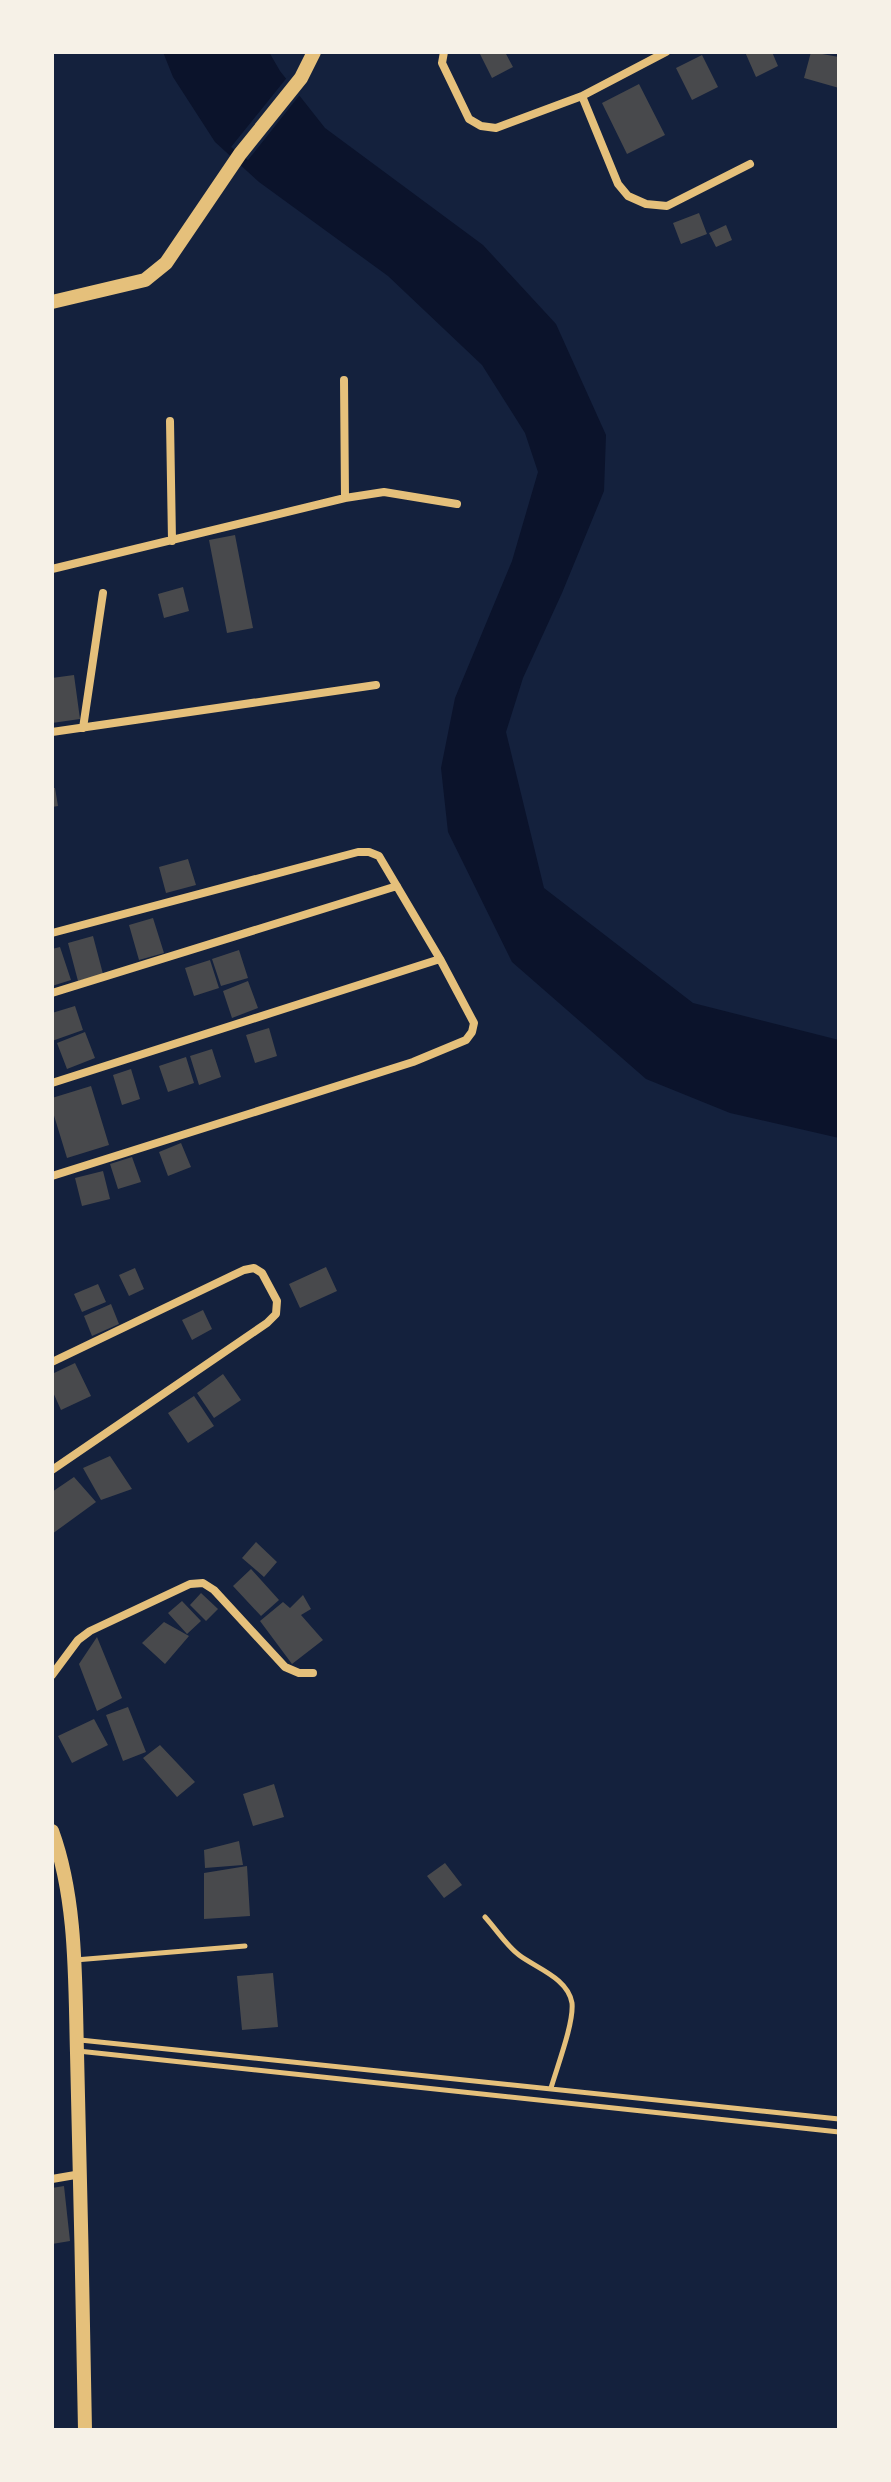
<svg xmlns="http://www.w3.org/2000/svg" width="891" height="2482" font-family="Cabin,sans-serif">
<rect width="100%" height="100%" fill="#14213d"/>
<path fill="#0b132b" d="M163 52H269L280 71 325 128 483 245 556 324 606 435 604 491 562 593 523 678 506 732 544 888 693 1003 839 1040V1138L730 1113 646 1079 512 962 448 832 441 768 455 698 512 561 538 472 525 433 482 365 388 276 259 182 215 142 173 77Z"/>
<path fill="#14213d" d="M289 75 302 92 248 160 231 147Z"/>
<path fill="#48494c" d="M479 52H505L513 67 492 78Z
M745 52H772L778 66 756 77Z
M811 52 839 57V88L804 78Z
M702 55 718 87 692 100 676 68Z
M639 84 665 135 627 154 602 103Z
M699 213 707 234 681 244 673 223Z
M726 225 732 240 716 247 709 233Z
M235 535 253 628 227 633 209 540Z
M183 587 189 611 164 618 158 594Z
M74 675 80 719 52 723V678Z
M52 788H55L58 806 52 807Z
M188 859 196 885 166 893 159 867Z
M153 918 164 953 139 960 129 925Z
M93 936 103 974 78 981 68 943Z
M60 947 71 980 52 986V949Z
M239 950 248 978 221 986 212 959Z
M210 960 219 988 194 996 185 968Z
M248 981 258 1008 232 1018 223 991Z
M75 1006 83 1030 52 1041V1013Z
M269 1028 277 1056 255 1063 246 1035Z
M85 1032 95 1058 67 1069 57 1043Z
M212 1049 221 1077 199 1085 190 1056Z
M186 1057 194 1083 168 1092 159 1066Z
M131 1069 140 1099 122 1105 113 1075Z
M91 1086 109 1145 67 1158 52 1109V1098Z
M181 1143 191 1167 168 1176 159 1152Z
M132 1157 141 1182 118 1189 110 1164Z
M103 1171 110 1199 82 1206 75 1178Z
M326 1267 337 1291 300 1308 289 1284Z
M135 1268 144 1289 129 1296 119 1275Z
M98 1284 106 1302 82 1312 74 1294Z
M111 1304 119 1324 92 1336 84 1316Z
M203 1310 212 1329 192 1340 182 1320Z
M75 1363 91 1396 61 1410 52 1390V1374Z
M223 1374 241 1400 214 1418 197 1393Z
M194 1396 214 1426 188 1443 168 1413Z
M110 1456 132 1489 101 1500 83 1468Z
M74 1477 96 1502 52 1534V1492Z
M256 1542 277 1562 264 1577 242 1558Z
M251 1569 279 1600 261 1616 233 1586Z
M201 1593 218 1609 206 1621 190 1605Z
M303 1595 311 1609 301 1615 323 1640 292 1664 260 1621 283 1602 290 1608Z
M182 1601 201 1621 187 1634 168 1613Z
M164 1622 189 1636 165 1664 142 1643Z
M97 1637 122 1698 97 1711 79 1664Z
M128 1707 146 1752 123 1761 106 1715Z
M94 1719 108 1745 72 1763 58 1736Z
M160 1745 195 1782 177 1797 143 1758Z
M274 1784 284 1817 253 1826 243 1794Z
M239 1841 243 1865 205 1868 204 1850Z
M445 1863 462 1885 444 1898 427 1876Z
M247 1866 250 1916 204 1919V1873Z
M273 1973 278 2027 242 2030 237 1976Z
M64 2186 70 2241 52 2244V2188Z"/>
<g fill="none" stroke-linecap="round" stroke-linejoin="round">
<path stroke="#e5c07b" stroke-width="5" d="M485 1917C496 1929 506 1945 519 1955 536 1968 568 1978 572 2003 574 2023 557 2067 551 2088
M75 1960 245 1946
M80 2040 839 2119
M78 2051 839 2132"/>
<path stroke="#e5c07b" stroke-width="8" d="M444 52 442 63 469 119 481 126 496 128 582 96 666 52
M582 96 618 184 628 196 646 204 667 206 750 164
M344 380 345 498
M170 421 172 541
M52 569 345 498 384 492 457 504
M83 728 103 593
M52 732 376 685
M52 933 358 852H369L379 856 440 959 474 1023 472 1032 466 1040 413 1062 52 1176
M52 993 397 886
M52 1083 440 959
M52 1362 244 1270 254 1268 262 1273 277 1301 276 1314 267 1323 52 1470
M52 1675 78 1640 90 1631 190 1584 203 1583 214 1590 285 1667 299 1673H313
M52 2179 81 2174"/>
<path stroke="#e5c07b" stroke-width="14" d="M52 302 145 280 166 263 240 154 301 78 314 52
M52 1831C77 1899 75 1981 77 2053 80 2179 83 2304 85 2430"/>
</g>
<rect width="891" height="2482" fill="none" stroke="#f6f1e7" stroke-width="108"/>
</svg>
